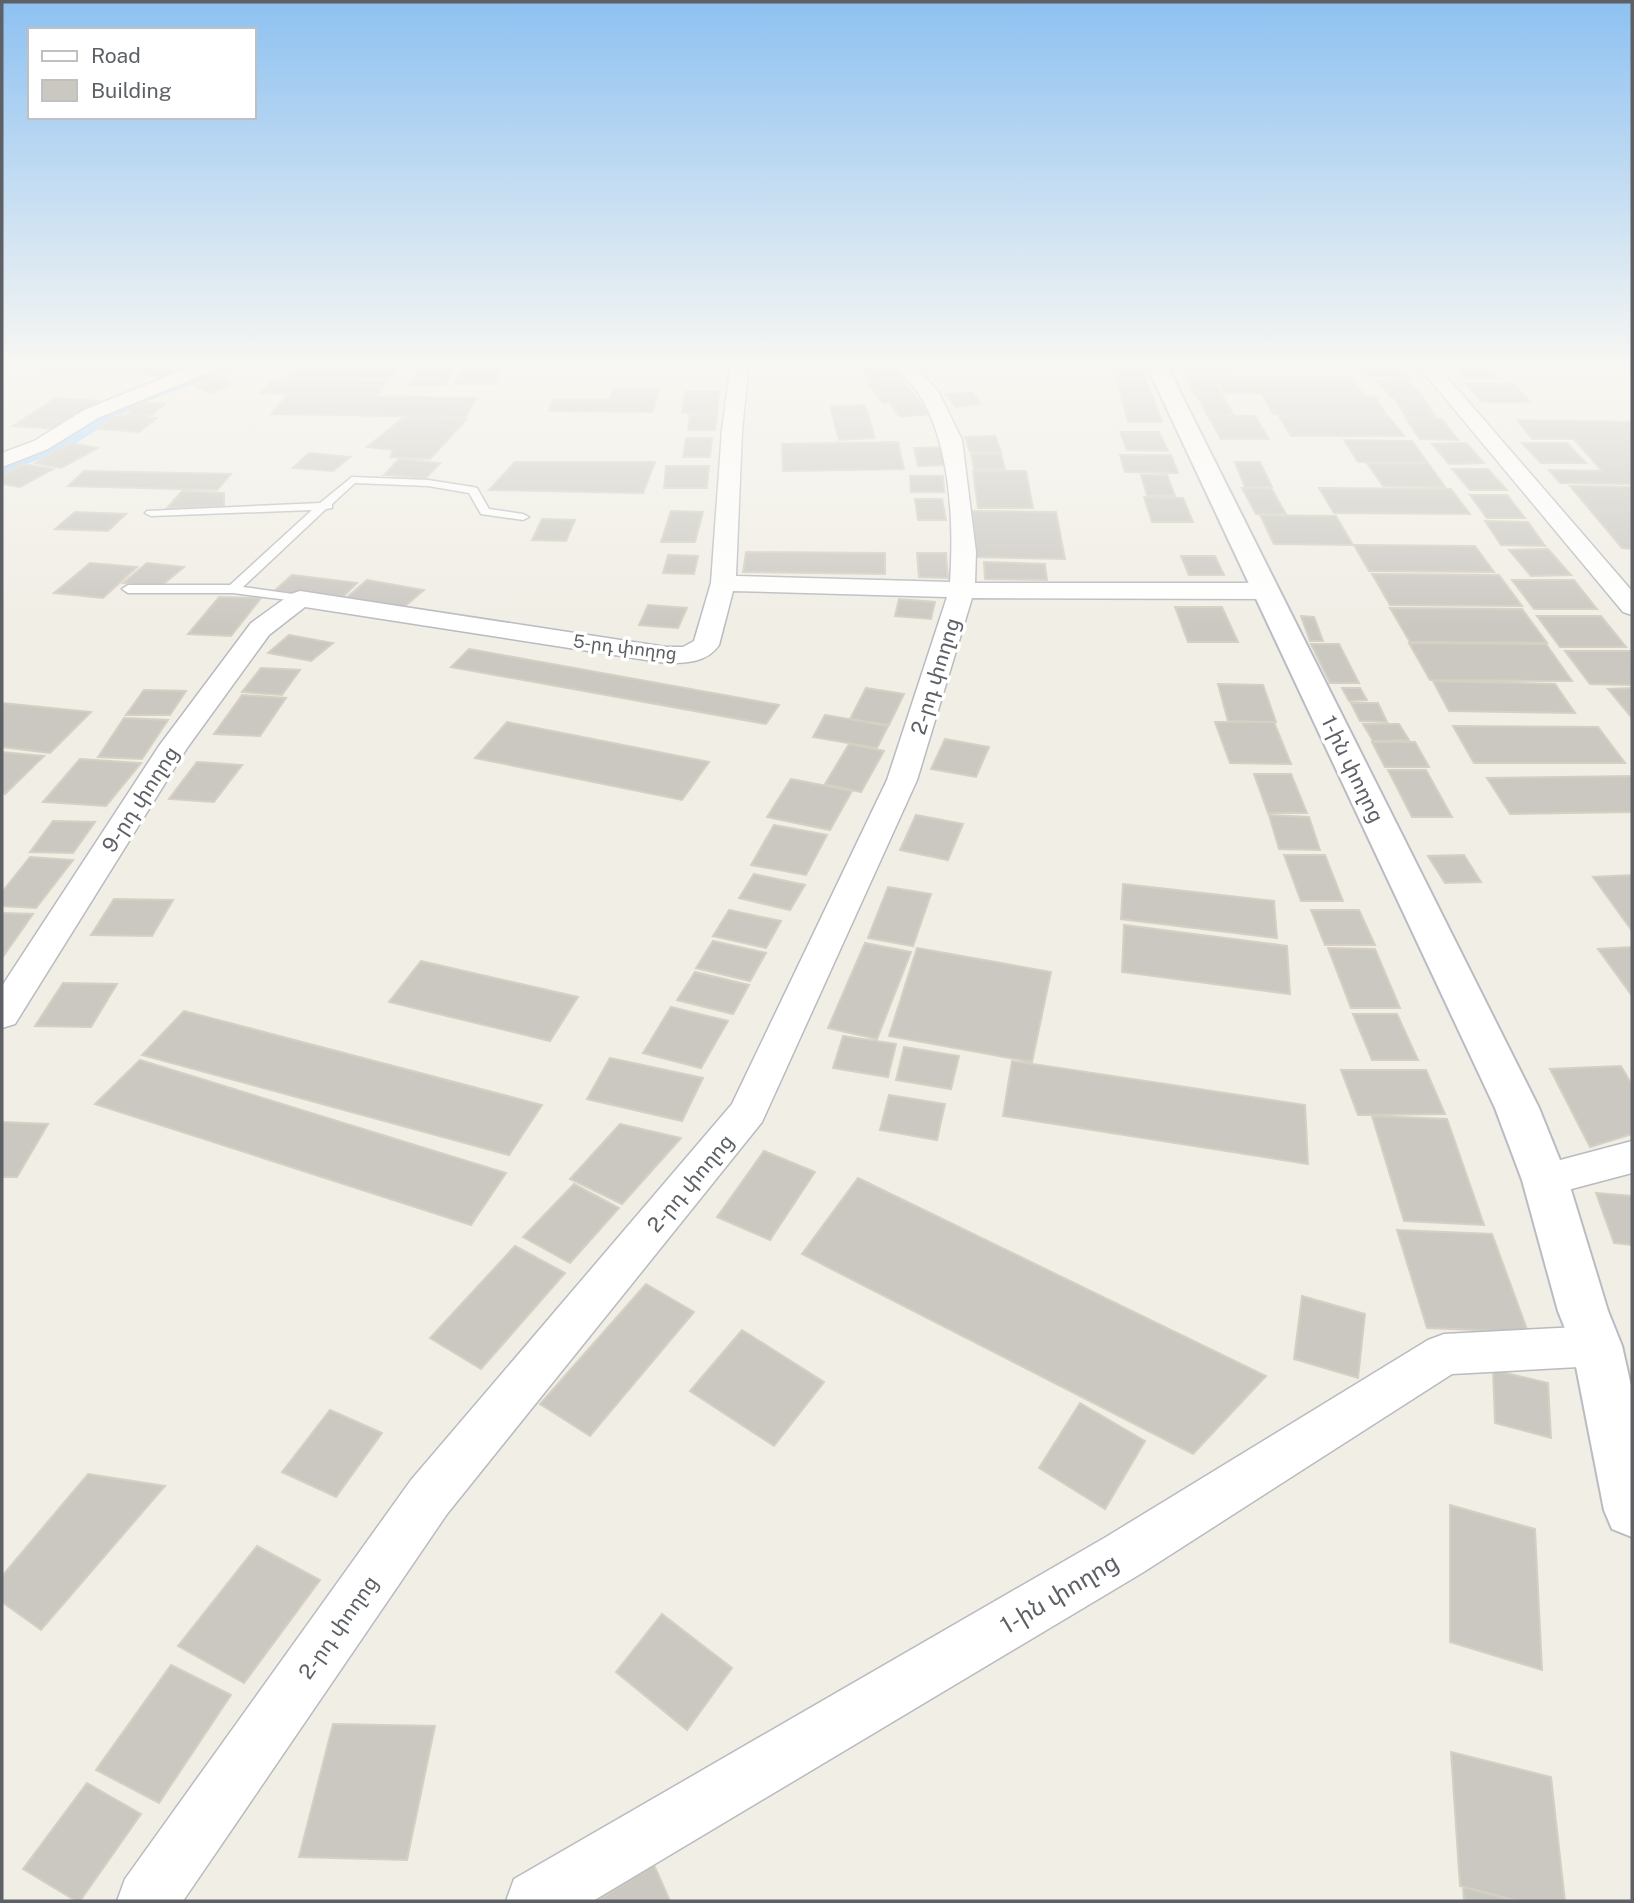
<svg xmlns="http://www.w3.org/2000/svg" width="1634" height="1903" font-family="'Public Sans','Noto Sans Armenian',sans-serif">
<rect width="100%" height="100%" fill="#f0eee5"/>
<g fill="none" stroke-linecap="round" stroke-linejoin="round">
<path fill="#a6d5ff" fill-rule="evenodd" d="M216 362H244L241 366 136 406 68 448 2 474V459L52 438 120 396Z"/>
</g>
<path fill="#cbc8c2" stroke="#d5d0c3" stroke-width="2" d="M51 362H143L127 373 42 370Z
M158 362H196L162 378 134 373Z
M240 362H283L273 367Z
M304 362H402L399 365 302 364Z
M422 362H457L445 385H409Z
M465 362H506L495 384H453Z
M888 362 900 377 870 380 857 363Z
M910 362H942L945 365 914 367Z
M1185 362H1227L1234 374H1193Z
M1353 362H1399L1411 377H1364Z
M1449 362H1483L1488 366H1454Z
M1111 363 1140 364 1149 388 1119 387Z
M296 365 399 366 391 378 286 377Z
M1454 367H1488L1500 379H1466Z
M1186 375 1213 376 1222 394H1194Z
M217 377 234 384 209 393 192 385Z
M1217 378H1352L1363 394 1225 393Z
M901 379 918 400 883 403 867 382Z
M272 380 387 381 377 395 260 393Z
M1408 380 1423 397H1391L1377 381Z
M1466 384H1514L1531 402H1482Z
M1119 387 1149 388 1162 422H1128Z
M613 389H659L653 412 549 411 553 400H609Z
M685 391H719L717 413H682Z
M972 392 981 404 955 407 946 394Z
M287 395 477 398 465 417 271 414Z
M1197 395H1222L1234 415H1207Z
M1263 395 1375 396 1387 416 1273 414Z
M56 398 98 401 57 429 13 426Z
M1395 399H1424L1436 418 1406 417Z
M918 401 929 414 900 417 890 404Z
M140 403 165 404 152 415 127 414Z
M865 405 875 438 839 440 830 406Z
M117 415 157 418 139 432 98 429Z
M690 415H717L715 430H688Z
M1208 416H1255L1269 439H1221Z
M1279 416 1389 417 1404 436H1291Z
M404 417 467 419 430 459 390 457 393 450 367 447Z
M1406 419H1442L1458 440 1420 439Z
M1517 420 1632 422V484L1560 483 1549 470 1602 471 1574 439H1532Z
M1120 432H1159L1168 451 1127 450Z
M995 436 1001 452H970L965 437Z
M686 438H712L710 457H683Z
M1344 440 1412 441 1427 462H1358Z
M898 442 904 469 783 471 782 444Z
M71 443 98 448 61 468 35 463Z
M1466 443 1484 463 1449 464 1432 444Z
M1522 443H1567L1586 463H1541Z
M942 447 947 465 918 466 914 448Z
M309 453 350 457 333 471 293 468Z
M971 454H1001L1005 469H974Z
M1120 455H1171L1178 473 1125 472Z
M399 459 440 463 426 478 384 475Z
M515 462H655L643 493 489 490Z
M1235 462H1260L1272 487H1245Z
M1367 463H1428L1445 487 1383 486Z
M23 464 53 469 20 487 2 484V475Z
M666 466H709L707 488H664Z
M1452 469H1488L1507 490H1470Z
M84 471 231 474 217 490 68 486Z
M973 471H1026L1033 508H978Z
M1141 475H1167L1175 496 1147 495Z
M910 476H943L944 492H911Z
M1570 486 1632 487V549L1622 548Z
M1242 488H1271L1286 514H1256Z
M1319 488 1451 489 1470 514 1334 513Z
M182 491 224 493V507L167 508Z
M1470 495H1507L1525 518H1487Z
M1144 497 1183 498 1193 522H1152Z
M915 499H942L946 520H918Z
M671 511 703 512 695 542H661Z
M972 511 1056 512 1065 559 976 557Z
M75 512 126 514 108 531 55 529Z
M1260 515 1336 516 1353 545 1274 544Z
M542 519 575 520 566 541 532 540Z
M1485 521 1528 522 1545 546 1501 545Z
M1354 545 1475 546 1494 572 1369 571Z
M1548 549 1571 575 1531 576 1509 550Z
M746 552 885 553V574L743 572Z
M917 553H946L948 578 919 577Z
M668 555 698 556 694 574 663 573Z
M1181 556H1215L1224 575H1189Z
M984 562 1045 564 1047 580 985 579Z
M90 563 137 567 103 598 54 593Z
M147 563 184 567 160 587 123 583Z
M1372 574 1499 575 1522 606 1390 605Z
M292 575 357 583 340 600 274 591Z
M367 580 424 590 404 607 346 598Z
M1512 580H1574L1597 609H1534Z
M219 597 261 598 231 636 188 634Z
M899 599 935 602 931 619 895 616Z
M648 605 687 608 678 628 639 625Z
M1175 607H1222L1238 642H1188Z
M1390 608 1522 609 1547 643 1410 642Z
M1301 616 1314 617 1323 641H1310Z
M1537 616H1601L1626 647H1560Z
M289 635 333 643 311 661 268 653Z
M1409 643 1546 644 1572 681 1430 680Z
M1311 644H1339L1359 683H1330Z
M469 649 779 705 766 724 451 667Z
M1565 651H1631L1632 685 1590 684Z
M261 668 300 670 282 695 242 692Z
M1433 681 1555 684 1575 713 1449 711Z
M1218 684 1263 685 1276 722 1228 721Z
M866 688 904 694 889 725 850 719Z
M1342 688H1360L1367 700 1349 701Z
M1632 688V718L1608 689Z
M144 690 186 691 170 715H126Z
M242 695 286 698 260 736 214 734Z
M2 703 91 712 50 753 2 747Z
M1351 703H1378L1387 722 1360 721Z
M825 715 888 726 877 748 813 737Z
M124 718 168 720 142 759 98 757Z
M507 722 709 762 682 800 475 758Z
M1215 722H1274L1291 764 1230 763Z
M1363 724H1399L1409 740 1373 741Z
M1453 726 1598 727 1625 763H1474Z
M945 739 989 747 976 777 931 769Z
M1372 742H1415L1429 767H1385Z
M849 744 884 751 861 792 825 784Z
M2 752 44 756 5 794 2 793Z
M80 759 141 763 106 806 43 802Z
M197 762 242 765 214 802 169 799Z
M1388 770H1426L1452 817H1412Z
M1254 774H1291L1307 813H1268Z
M1632 776V812L1510 814 1487 778Z
M791 779 852 791 830 830 767 817Z
M916 815 963 824 948 860 900 850Z
M1269 815 1309 817 1320 850 1279 849Z
M53 821 95 822 73 853 30 852Z
M774 825 827 835 806 875 751 865Z
M1284 855H1325L1343 901H1301Z
M1464 855 1481 882 1445 883 1428 856Z
M30 857 73 860 36 908 2 906V892Z
M754 874 805 885 790 910 739 898Z
M1632 875V931L1593 877Z
M1123 884 1274 901 1277 938 1121 919Z
M888 887 931 894 913 946 868 938Z
M114 899 173 900 152 936 91 935Z
M729 910 781 921 766 948 713 936Z
M1311 910H1359L1375 945H1325Z
M2 913 33 914 2 958Z
M1124 925 1287 946 1290 994 1122 972Z
M713 941 766 953 750 981 696 968Z
M865 943 911 952 877 1039 828 1028Z
M1632 947V996L1598 949Z
M917 948 1051 972 1032 1062 889 1036Z
M1328 948 1375 949 1400 1008H1351Z
M421 961 578 997 550 1041 389 1002Z
M695 972 749 985 733 1014 677 1000Z
M63 983 117 984 91 1027 35 1026Z
M671 1007 728 1021 701 1068 643 1053Z
M184 1011 542 1105 509 1155 142 1055Z
M1353 1014H1397L1418 1060H1372Z
M843 1036 896 1044 888 1077 833 1068Z
M904 1047 959 1056 951 1089 896 1080Z
M610 1058 703 1078 682 1121 587 1099Z
M140 1060 506 1173 471 1225 95 1104Z
M1012 1061 1305 1105 1308 1164 1003 1116Z
M1621 1066 1632 1085V1134L1590 1147 1550 1069Z
M1341 1070H1426L1445 1114 1358 1115Z
M889 1095 945 1104 937 1140 880 1130Z
M1372 1116 1447 1119 1484 1225 1404 1221Z
M2 1122 48 1124 17 1177H2Z
M620 1124 681 1138 622 1204 570 1179Z
M764 1151 815 1172 770 1240 717 1217Z
M858 1178 1266 1376 1193 1454 802 1254Z
M574 1184 619 1208 570 1263 523 1237Z
M1596 1193 1632 1196V1245L1614 1243Z
M1397 1230 1492 1234 1528 1332 1427 1328Z
M515 1246 565 1273 481 1369 430 1338Z
M646 1284 694 1312 590 1436 540 1404Z
M1302 1296 1365 1314 1358 1378 1294 1359Z
M742 1330 824 1382 774 1446 690 1391Z
M1493 1370 1548 1383 1551 1438 1495 1423Z
M1080 1403 1145 1441 1105 1509 1039 1468Z
M330 1410 382 1433 336 1497 282 1472Z
M88 1474 165 1486 41 1630 2 1602V1576Z
M1450 1505 1535 1529 1542 1670 1450 1642Z
M257 1546 320 1580 244 1683 178 1646Z
M662 1614 732 1668 687 1730 616 1672Z
M171 1665 231 1695 159 1803 96 1770Z
M333 1724 435 1726 407 1860 299 1857Z
M1451 1752 1551 1777 1565 1901H1518L1460 1886Z
M87 1783 141 1814 80 1901H76L23 1869Z
M654 1865 670 1901H597Z
M1463 1887 1516 1901H1464Z"/>
<g fill="none" stroke-linecap="round" stroke-linejoin="round">
<g stroke="#b8bbbf" stroke-width="3">
<path id="lane" d="M352 477 428 480 473 487 477 488 489 509 523 514 529 517 523 520 481 514 469 493 428 486 355 483 332 504V508L326 509 243 587 300 595 306 599 304 602 233 593H128L122 589 128 585H230L312 510 151 516 145 513 147 511 320 503Z"/>
</g>
<g stroke="#b8bbbf" stroke-width="3">
<path id="street" d="M202 362H226L224 366 98 418 48 449 2 467V453L34 441 84 410Z
M731 362H749L742 430 736 576 950 582C954 525 951 445 920 396 913 383 901 374 893 362H912L939 393 962 440 976 552 975 583H1266L1275 586 1279 591 1275 596 1266 599 972 598 917 780 762 1122 447 1514 183 1901H117L125 1879 411 1480 732 1104 887 780 947 597 733 591 719 645C707 663 685 663 666 663L305 607 269 635 187 748 15 1024 2 1028V986L159 746 251 623 291 594 300 591 666 647H683L694 641 711 583 722 430Z
M1415 362H1434L1632 591V615L1623 612Z
M1632 1141V1173L1545 1196 1530 1192 1524 1180 1530 1168Z
M1597 1326 1613 1332 1620 1346 1613 1360 1597 1366 1452 1374 1142 1573 593 1901H506L514 1879 1106 1537 1428 1340 1444 1334Z"/>
</g>
<g stroke="#b9bcc2" stroke-width="4">
<path id="secondary" d="M1145 362H1165L1539 1108 1568 1180 1608 1311 1622 1346 1632 1390V1537L1612 1529 1604 1510 1572 1346 1558 1311 1522 1180 1495 1108Z"/>
</g>
<use href="#lane" fill="#fff" fill-rule="evenodd"/>
<use href="#street" fill="#fff" fill-rule="evenodd"/>
<use href="#secondary" fill="#fff" fill-rule="evenodd"/>
</g>
<linearGradient id="sky" x2="0" y2="1"><stop stop-color="#8dc1f1"/><stop offset="0.58" stop-color="#f8f7f3"/><stop offset="1" stop-color="#f8f7f3" stop-opacity="0"/></linearGradient>
<rect width="1634" height="628" fill="url(#sky)"/>
<g text-anchor="middle" dominant-baseline="central" stroke-width="7" stroke-linejoin="round" paint-order="stroke">
<g font-size="18" fill="#5d6166" stroke="#fff">
<text transform="translate(625 647) rotate(7)">5-րդ փողոց</text>
</g>
<g font-size="21" fill="#5d6166" stroke="#fff">
<text transform="translate(935 676) rotate(-73)">2-րդ փողոց</text>
<text transform="translate(1353 769) rotate(64)">1-ին փողոց</text>
<text transform="translate(140 799) rotate(-57)">9-րդ փողոց</text>
<text transform="translate(690 1183) rotate(-50)">2-րդ փողոց</text>
<text transform="translate(338 1627) rotate(-55)">2-րդ փողոց</text>
</g>
<g font-size="24" fill="#5d6166" stroke="#fff">
<text transform="translate(1059 1593) rotate(-31)">1-ին փողոց</text>
</g>
</g>
<rect width="1634" height="1903" fill="none" stroke="#5d6166" stroke-width="7"/>
<rect x="28" y="28" width="228" height="91" fill="#ffffff" stroke="#bec0c2" stroke-width="2"/>
<rect x="42" y="51" width="35" height="10" fill="#ffffff" stroke="#bec0c2" stroke-width="2"/>
<text x="91" y="63" font-size="21" fill="#5d6166">Road</text>
<rect x="42" y="80" width="35" height="21" fill="#cbc8c2" stroke="#bec0c2" stroke-width="2"/>
<text x="91" y="98" font-size="21" fill="#5d6166">Building</text>
</svg>
